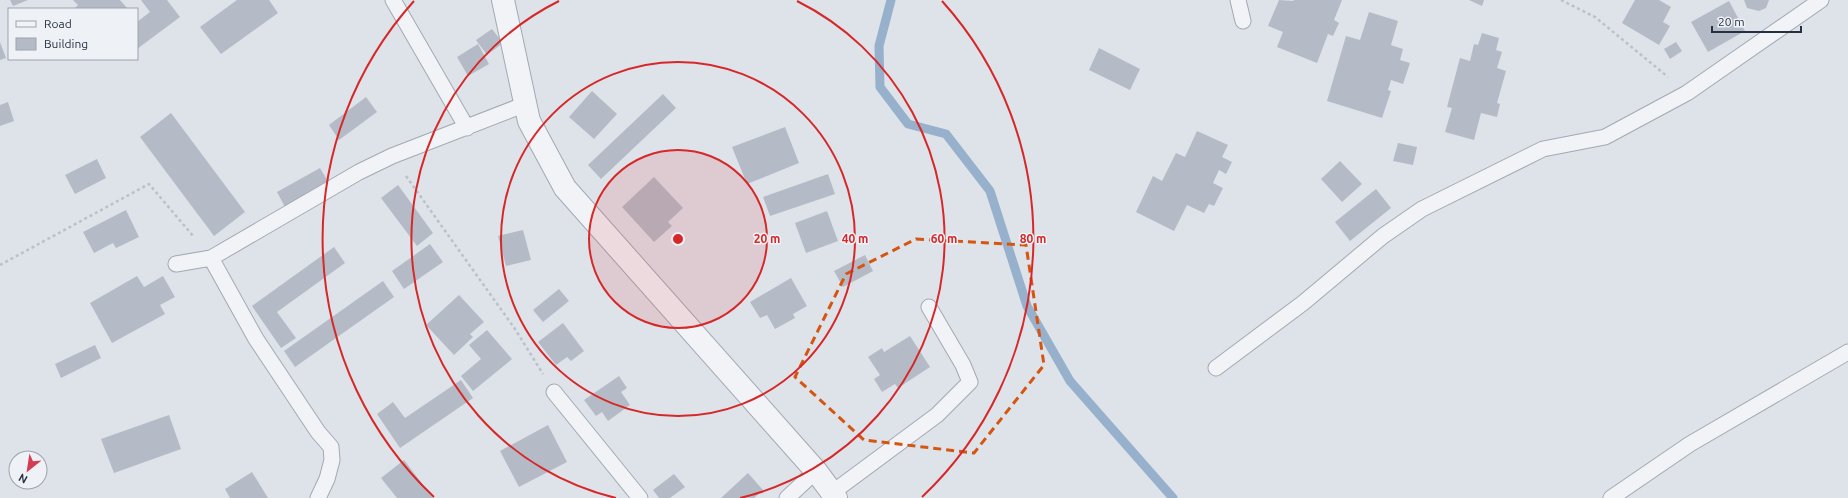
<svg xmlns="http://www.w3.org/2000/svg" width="1848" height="498" font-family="Ubuntu,sans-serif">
<rect width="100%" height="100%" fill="#dee2e9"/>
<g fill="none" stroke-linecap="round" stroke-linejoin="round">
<path stroke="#97b0cb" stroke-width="9" d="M891 0 879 46 880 87 908 124 946 134 990 191 1027 306 1070 381 1173 498"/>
</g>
<path fill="#b5bbc6" d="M10 0H28L13 6Z
M73 0H120L128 9H74L78 5Z
M141 0H167L180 17 137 49V22L150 12Z
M237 0H269L278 13 221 54 200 27Z
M1279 0 1293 1 1294 0H1342L1334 20 1339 23 1333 36 1328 34 1317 63 1277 47 1283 32 1268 26Z
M1469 0H1484L1482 6Z
M1635 0H1659L1671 7 1663 22 1670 26 1659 45 1622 23Z
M1744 0H1769L1766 8 1759 11 1747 8Z
M1729 1 1745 31 1708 52 1691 22Z
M1369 12 1398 21 1391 45 1403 49 1400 60 1410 63 1403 84 1391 80 1388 90 1391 91 1382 118 1327 101 1346 36 1360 40Z
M492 29 503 43 487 55 476 40Z
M1482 33 1499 38 1496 50 1502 52 1497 68 1506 71 1497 103 1500 104 1497 117 1481 113 1474 140 1445 132 1452 108 1447 107 1460 58 1470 61 1474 44 1478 45Z
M0 42 6 58 0 60Z
M1676 42 1682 51 1670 59 1664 49Z
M478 44 489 64 468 76 457 57Z
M1099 48 1140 69 1130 90 1089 70Z
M592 91 617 114 594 139 569 117Z
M663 94 676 108 601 179 588 165Z
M366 97 377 112 339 140 329 125Z
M8 102 14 121 0 126V105Z
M171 113 245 212 214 236 140 137Z
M785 127 799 163 747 184 732 147Z
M1197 131 1228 145 1222 157 1232 162 1226 174 1219 170 1213 183 1223 188 1214 206 1209 204 1204 213 1187 205 1174 231 1136 212 1153 176 1162 181 1176 153 1185 157Z
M1398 143 1417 147 1413 165 1393 161Z
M97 159 106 178 75 194 65 175Z
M1340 161 1362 184 1342 202 1321 179Z
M320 168 329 183 285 207 277 192Z
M828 174 835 194 770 216 763 197Z
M654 177 683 208 668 222 672 226 654 242 622 207Z
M398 185 433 233 417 246 381 198Z
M1376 189 1391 208 1350 241 1335 222Z
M126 210 139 237 116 248 113 243 94 253 83 232Z
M827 211 838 241 806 253 795 223Z
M523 230 531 260 506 266 498 236Z
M430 244 443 262 404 289 392 271Z
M334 247 345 263 277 312 296 338 281 348 252 306Z
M865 255 873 271 843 287 834 271Z
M137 276 144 287 163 276 175 297 160 305 165 314 112 343 90 303Z
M791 278 807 306 793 314 795 318 775 329 767 315 760 318 750 302Z
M383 281 394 297 295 367 284 351Z
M559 289 569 301 543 322 533 310Z
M459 295 484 322 470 334 473 337 454 355 426 325Z
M563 323 584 351 571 361 567 357 556 365 538 342Z
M487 330 512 359 473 391 461 376 481 359 469 345Z
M910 336 930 367 898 388 895 384 882 392 874 379 880 375 868 357 882 348 884 352Z
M95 345 101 358 61 378 55 364Z
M619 376 627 388 621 392 630 405 608 421 602 412 596 416 584 400Z
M461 380 473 398 400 448 377 414 393 402 405 418Z
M169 415 181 449 114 473 101 439Z
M548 425 567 462 519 487 500 451Z
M404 460 433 498H397L381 478Z
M252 472 268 498H230L225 489Z
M748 473 763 490 754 498H721Z
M674 474 685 487 670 498H659L653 490Z"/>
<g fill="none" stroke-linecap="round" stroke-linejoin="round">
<g stroke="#a3a9b3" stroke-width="17">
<path id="service" d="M393 0 467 128
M1238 0 1243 21
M211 258 256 339 318 432 331 447 332 460 327 479 318 498
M176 264 211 258 359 172 392 156 526 104
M1216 368 1303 303 1383 236 1422 209 1543 149 1605 137 1687 93 1821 0
M554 392 640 498
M833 492 937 415 970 382 963 365 929 307
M787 498 816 471
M1611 498 1690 444 1848 352"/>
</g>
<g stroke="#a3a9b3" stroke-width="24">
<path id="minor" d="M503 0 529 121 565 188 816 471 836 498"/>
</g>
<path stroke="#bcc0c7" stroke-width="2.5" stroke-dasharray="3 3" stroke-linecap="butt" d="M1561 0 1595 17 1668 77
M406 176 515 329 543 374
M0 265 149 184 194 237"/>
<use href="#service" stroke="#f1f3f7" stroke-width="15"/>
<use href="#minor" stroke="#f1f3f7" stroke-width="22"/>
</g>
<path fill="none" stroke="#d55511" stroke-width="3" stroke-dasharray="8 5" stroke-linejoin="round" d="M916 239 1026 245 1044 365 974 453 864 440 795 377 846 274Z"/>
<circle cx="678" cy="239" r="89" fill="#d62828" fill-opacity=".12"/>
<g fill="none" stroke="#d62828" stroke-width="2">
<circle cx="678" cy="239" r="89"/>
<circle cx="678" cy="239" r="177"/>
<path d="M616 498A266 266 0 0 1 559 1M797 1A266 266 0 0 1 740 498"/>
<path d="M434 497A355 355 0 0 1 414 1M942 1A355 355 0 0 1 922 497"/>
</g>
<circle cx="678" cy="239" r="6" fill="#d62828" stroke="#eef1f6" stroke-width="2"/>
<g font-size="12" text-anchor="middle" font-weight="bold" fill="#d62828" stroke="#eef1f6" stroke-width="3" stroke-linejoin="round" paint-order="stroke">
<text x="767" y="243">20 m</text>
<text x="855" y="243">40 m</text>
<text x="944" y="243">60 m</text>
<text x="1033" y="243">80 m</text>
</g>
<rect x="8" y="8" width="130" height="52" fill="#eef1f6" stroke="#9ea4ad"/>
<rect x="16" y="21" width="20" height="6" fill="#f1f3f7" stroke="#9ea4ad"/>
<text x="44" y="28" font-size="12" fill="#263040">Road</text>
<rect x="16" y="38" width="20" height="12" fill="#b5bbc6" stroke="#9ea4ad"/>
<text x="44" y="48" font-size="12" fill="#263040">Building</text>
<g transform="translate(28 470) rotate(210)"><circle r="19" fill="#eef1f6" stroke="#9ea4ad"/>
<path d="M0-3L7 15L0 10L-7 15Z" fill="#d53b52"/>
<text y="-6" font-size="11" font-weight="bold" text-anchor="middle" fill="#263040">N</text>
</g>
<path d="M1712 26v6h89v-6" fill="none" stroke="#263040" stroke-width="2"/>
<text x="1718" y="26" font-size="12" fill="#263040" stroke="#eef1f6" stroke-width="3" paint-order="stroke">20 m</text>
</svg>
